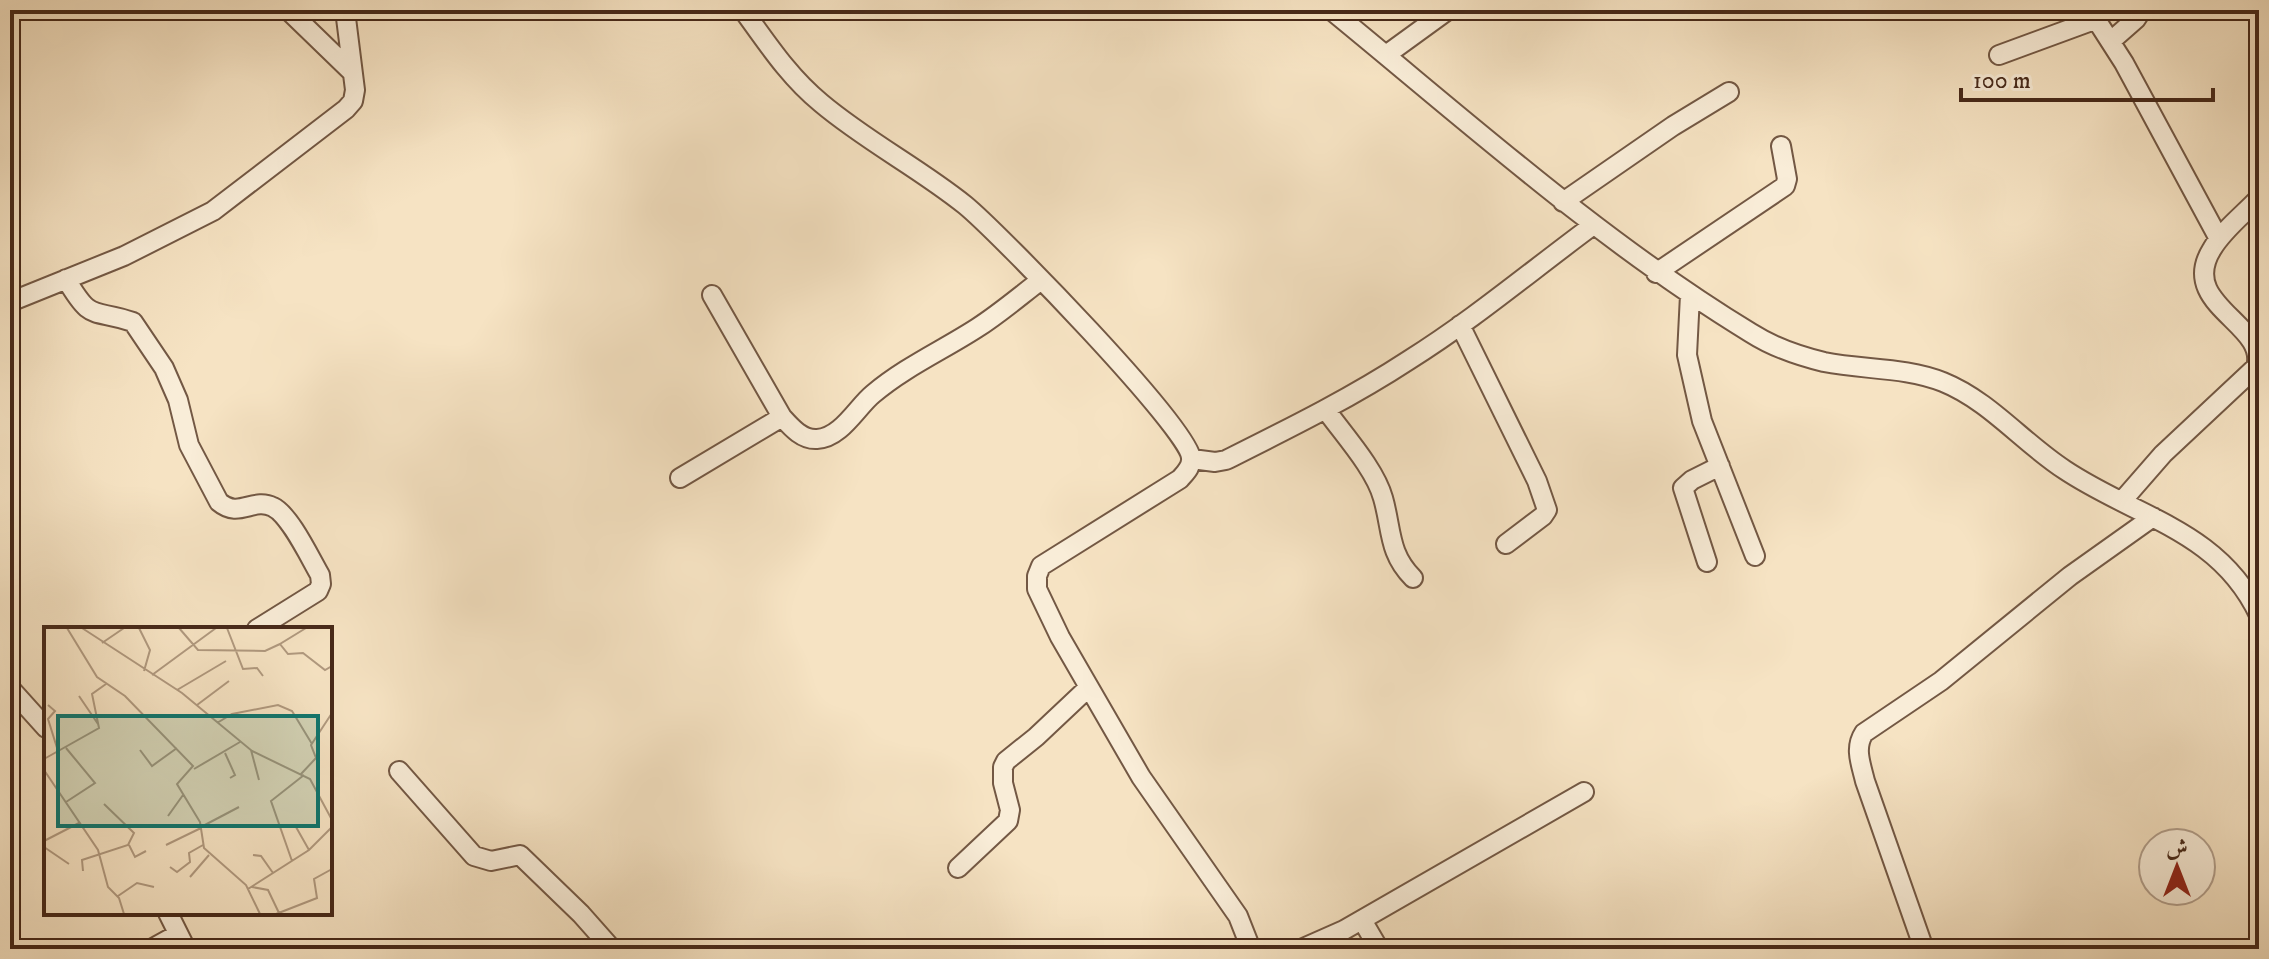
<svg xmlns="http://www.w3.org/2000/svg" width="2269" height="959" font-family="'IM FELL DW Pica',Amiri,serif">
<rect width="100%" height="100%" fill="#f6e3c3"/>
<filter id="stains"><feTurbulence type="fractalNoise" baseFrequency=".0025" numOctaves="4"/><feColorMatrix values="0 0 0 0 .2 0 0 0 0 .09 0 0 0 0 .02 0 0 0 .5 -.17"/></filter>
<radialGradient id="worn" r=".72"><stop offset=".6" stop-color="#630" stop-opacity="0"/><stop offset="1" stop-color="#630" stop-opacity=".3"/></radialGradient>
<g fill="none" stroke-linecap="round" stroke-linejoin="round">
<g stroke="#735844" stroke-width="22">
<path id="minor" d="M288 10 351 71
M743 10C767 43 789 77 821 103 866 141 919 168 965 205 998 232 1190 429 1191 458 1192 467 1185 473 1180 479L1041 566 1037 576V589L1060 637 1141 777 1238 916 1251 949
M1331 10C1468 122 1600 241 1751 333 1773 347 1799 356 1824 362 1864 370 1905 367 1943 382 1990 401 2023 443 2065 470 2137 518 2219 530 2259 615
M2090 10 2124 63 2219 239
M2111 41 2136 19 2142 10
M1386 55 1448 10
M1999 55 2097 19
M1563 202 1673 126 1729 92
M1656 273 1785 186 1787 179 1781 146
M66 279C92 323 91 308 133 322L164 368 178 400 189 445 219 502C239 519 253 497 273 507 290 515 310 558 320 575L321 584 318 591 257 629
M712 295 782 417C791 427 802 440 817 439 841 438 857 407 873 394 905 367 943 350 977 328 999 314 1020 296 1041 280
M1690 295 1687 355 1702 421 1755 556
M10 302 124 256 213 211 346 109 353 101 355 90 345 10
M1460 325 1537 481 1547 510 1543 516 1506 544
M1326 410C1344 435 1375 469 1383 498 1392 529 1388 553 1413 578
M1192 459 1215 462 1226 460C1288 429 1351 398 1409 360 1473 320 1531 271 1592 226
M680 478 782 417
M2122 501 2163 454 2256 367C2269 324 2177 305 2212 249 2223 230 2244 214 2259 198
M1707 562 1683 488 1692 480 1720 466
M10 688 46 728
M399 771 474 856 491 861 520 855 581 914 612 949
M958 868 1008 821 1010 810 1003 783V767L1006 761 1036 737 1088 688
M168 913 186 949
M1362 920 1379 949
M151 949 178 934
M1301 949 1344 930 1584 792
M1924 949 1865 781C1861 764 1854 748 1864 733L1941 681 2070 576 2153 517"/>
</g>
<use href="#minor" stroke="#f9edd8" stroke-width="18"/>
</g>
<g transform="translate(44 627)">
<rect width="288" height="288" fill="#f6e3c3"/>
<path fill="none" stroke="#b0997f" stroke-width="2" d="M23 1 53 50 81 69 149 139 133 157 156 195 160 221 202 258 216 287M38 1 138 66 208 124 266 152 288 193M95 1 106 23 100 44M135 1 154 23 221 24 236 17M183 1 199 42 213 41 219 49M262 1 236 17 244 27 259 26 281 43 288 39M58 16 80 1M108 48 172 1M133 63 182 34M35 69 54 97M4 78 11 84 4 92 14 124M153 78 185 54M173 96 188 87 234 78 248 84 268 117M96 123 108 139 133 121M207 123 215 153M181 126 191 148 186 151M0 132 55 101 48 67 62 57M150 142 196 115M0 143 54 223 64 260 75 271 80 287M257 147 272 131 267 118 288 86M22 175 51 156 22 121M124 189 139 168M157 200 195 180M252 200 265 223M0 214 35 196M85 218 91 230 102 224M122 218 157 201M0 220 25 237M209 228 217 229 229 246M248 234 227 174 260 148M126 240 133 245 146 235 145 226 159 218M39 244 38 233 84 218 90 206 60 177M146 250 165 228M208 260 224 263 235 286M204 262 265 223 288 200M74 269 93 256 110 260M232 287 273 271 270 252 288 242"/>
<path fill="#0f766e" fill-opacity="0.15" stroke="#0f766e" stroke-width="4" d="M14 89H274V199H14Z"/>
<rect width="288" height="288" fill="none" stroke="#472919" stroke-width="4"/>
</g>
<rect width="2269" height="959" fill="none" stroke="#f6e3c3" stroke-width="40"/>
<rect x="12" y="12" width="2245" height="935" fill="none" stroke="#472919" stroke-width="4"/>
<rect x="20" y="20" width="2229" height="919" fill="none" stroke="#472919" stroke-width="2"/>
<g transform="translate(2177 867)"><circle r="38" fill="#f9edd8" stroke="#b29f8c" stroke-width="2"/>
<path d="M0-6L14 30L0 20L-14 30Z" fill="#8f2418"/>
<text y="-12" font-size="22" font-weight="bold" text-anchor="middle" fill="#472919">ش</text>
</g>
<path d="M1961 88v12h252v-12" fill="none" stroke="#472919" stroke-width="4"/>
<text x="1973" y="88" font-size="24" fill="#472919" stroke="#f9edd8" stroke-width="6" paint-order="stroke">100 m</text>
<rect width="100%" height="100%" filter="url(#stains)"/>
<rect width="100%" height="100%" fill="url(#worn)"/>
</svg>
